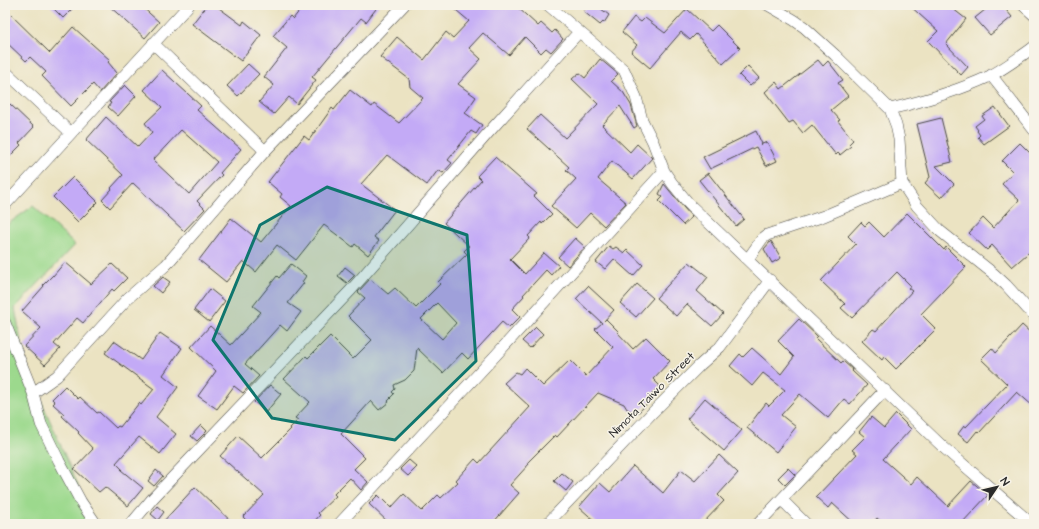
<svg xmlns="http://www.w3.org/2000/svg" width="1039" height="529" font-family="'Architects Daughter',sans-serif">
<rect width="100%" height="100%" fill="#f7f3e8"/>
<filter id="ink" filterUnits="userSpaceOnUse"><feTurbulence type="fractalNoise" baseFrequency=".025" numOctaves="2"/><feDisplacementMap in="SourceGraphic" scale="8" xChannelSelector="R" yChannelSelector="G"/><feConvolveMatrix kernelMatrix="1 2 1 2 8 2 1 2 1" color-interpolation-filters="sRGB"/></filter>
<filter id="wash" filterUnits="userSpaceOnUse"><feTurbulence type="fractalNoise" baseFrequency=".012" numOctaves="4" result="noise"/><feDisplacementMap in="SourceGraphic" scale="16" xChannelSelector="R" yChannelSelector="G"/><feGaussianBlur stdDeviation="0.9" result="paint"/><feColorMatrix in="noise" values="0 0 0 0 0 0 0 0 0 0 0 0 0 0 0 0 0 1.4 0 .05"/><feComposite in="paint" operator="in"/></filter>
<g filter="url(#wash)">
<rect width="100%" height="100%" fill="#ebe3c2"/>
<path fill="#9cd98d" stroke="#64825c" d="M33 206 75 245 15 308 25 364 95 524H5V226Z"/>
<g id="blocks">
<path fill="#c3aaf6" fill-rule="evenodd" d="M50 5H76L63 18Z
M108 5H140L159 22 145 38Z
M207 5H215L242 25 244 21 261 35 241 61 192 24Z
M304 5H379L366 22 361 18 312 77 316 80 297 104 289 97 274 114 259 102 274 85 264 77 287 48 273 36 290 16 293 19Z
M450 5H515L538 26 541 23 552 33 555 30 563 39 551 52 546 48 541 53 525 37 509 55 483 33 469 48 481 59 458 84 476 97 465 113 482 125 476 134 471 131 448 160 452 163 443 173 438 170 427 185 387 155 361 184 395 210 374 237 379 241 368 255 355 244 353 247 324 225 296 260 277 245 256 272 243 261 226 282 199 260 231 218 261 242 291 206 280 197 282 194 268 182 304 136 309 140 332 108 334 110 350 90 372 107 374 104 399 123 423 98 410 87 409 79 380 57 397 37 424 60 446 32 453 38 469 21Z
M589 5H596L609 15 604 23 603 22 600 25 583 11Z
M909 5H948L966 19 946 44 968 67 961 75 928 41 938 31Z
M991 5H1002L1012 17 990 35 975 18Z
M5 9 50 53 73 27 110 60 108 62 117 73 100 92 93 84 71 106 42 76 46 72 30 57 26 61 5 41Z
M687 9 711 31 717 25 740 48 723 64 696 34 690 40 681 32 650 68 631 52 637 45 622 32 634 17 641 22 645 18 665 33Z
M600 59 618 74 611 81 623 92 631 105 637 126 634 128 620 106 602 125 630 152 637 144 652 158 633 179 612 161 598 179 626 203 604 226 590 213 576 228 551 206 576 179 566 170 569 167 527 129 540 115 565 138 598 104 572 79 579 73 585 78Z
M818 60 823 66 828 61 843 80 838 83 848 96 831 110 840 120 838 121 853 140 849 144 851 146 840 155 838 153 836 155 812 125 803 133 793 121 789 123 765 92 776 82 781 89Z
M248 64 259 74 238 96 227 86Z
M748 66 759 78 750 86 739 75Z
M162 70 201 106 197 110 241 149 220 173 222 175 197 201 205 209 184 231 133 183 110 208 102 200 112 189 111 188 123 175 86 140 106 117 138 147 152 132 145 123 162 107 144 90ZM181 130 217 162 189 194 153 160Z
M125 85 136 96 118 116 108 107 111 103 109 102Z
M10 104 34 127 19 143 21 145 5 161V108Z
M995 107 1009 126 984 144 978 137 980 135 977 131 978 130 975 126 984 119 982 116Z
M941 118 952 162 936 166 954 184 941 198 925 183 930 177 917 124Z
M756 131 762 144 760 145 767 142 777 161 766 166 756 147 710 169 703 157Z
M1020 143 1034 157V248L1012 267 992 245 987 250 969 233 983 218 993 228 1019 200 1002 184 1013 172 1002 161Z
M495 157 537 194 534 196 552 214 542 224 541 222 528 236 530 238 510 259 525 274 544 253 559 266 551 275 546 270 523 295 524 296 512 309 520 317 509 328 502 322 468 359 462 353 443 373 417 348 414 371 405 380 394 385 395 389 392 392 394 394 390 398H391L388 401 389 402 379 410 371 401 341 434 365 458 354 469 368 482 361 490 350 478 334 494 336 496 318 513 320 515 312 524H250L243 517 264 495 220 456 238 436 262 458 291 429 290 428 298 420 295 418 310 402 284 379 306 356 308 358 330 336 353 359 372 340 348 316 365 298 358 292 370 279 388 294 395 288 416 308 440 284 438 282 467 254 464 251 469 246 444 223 481 180 477 176ZM437 303 456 323 442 339 421 319Z
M708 173 744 219 736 226 699 180Z
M73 177 98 202 78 222 53 197Z
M664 184 684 208 692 217 683 225 659 201 663 197 659 194Z
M907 213 944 250 946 247 966 267 921 314 936 329 896 369 884 357 882 360 862 341 873 329 876 331 912 291 908 288 911 286 897 272 852 318 841 308 845 304 821 281 856 244 848 236 861 222 865 226 869 222 884 237Z
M575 238 585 247 568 266 558 257Z
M771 241 781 258 772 263 764 249Z
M609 246 613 249 616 247 624 253 627 250 643 265 633 276 614 259 605 269 596 262Z
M65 262 91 284 112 264 127 278 114 291 112 289 83 323 77 318 54 344 60 349 45 365 24 346 41 328 22 311 44 286 43 285 53 275V276Z
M689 262 708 277 697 291 723 314 712 326 687 304 676 316 656 298Z
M291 264 306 276 302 282 304 283 288 303 301 312 287 331 280 325 245 364 259 376 243 393 234 386 217 409 198 396 216 371 191 347 210 326 231 345 261 312 253 306 277 276 279 278Z
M345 267 355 275 347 283 338 276Z
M163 277 170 282 161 293 153 286Z
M637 284 653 298 636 317 620 303Z
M588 286 614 310 604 321 606 319 619 332 618 333 633 349 646 337 670 361 653 379 660 386 652 394 654 396 639 412 636 411 634 413 627 409 624 404 598 393 557 437 555 435 527 463 529 464 510 485 519 493 492 524H390L369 504 378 495 391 508 404 494 422 511 438 495 441 498 458 482 456 480 475 459 479 463 530 407 504 383 516 372 520 374 525 368 543 386 570 360 586 376 613 347 595 329 602 323 576 299Z
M210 289 225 301 209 322 194 310Z
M799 319 817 336 815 338 841 363 843 361 853 370 852 371 867 385 850 404 844 399 828 418 800 394 781 415 796 427 776 452 747 428 766 403 769 406 785 390 763 373 752 386 730 366 740 354 743 357 752 348 781 374 794 357 778 341Z
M1022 325 1034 336V407L1017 392 979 433 977 431 968 442 958 434 964 426 966 427 1007 384 981 359 992 348 996 353Z
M536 327 543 334 530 348 522 341Z
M160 333 182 348 163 375 178 387 156 417 176 434 160 454 139 437 116 463 122 469 121 470 143 488 128 506 105 487 99 492 74 469 93 449 78 433 79 432 62 416 64 414 53 404 55 402 52 399 65 386 78 399 80 397 97 413 99 412 116 428 118 426 120 427 139 403 141 405 154 389 105 353 114 341 141 360Z
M270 385 281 394 266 412 254 402Z
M705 398 742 430 724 451 687 419Z
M896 414 911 429 883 459 911 484 917 477 948 506 971 481 988 495 961 524H884L877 518 872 524H855L832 503 828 508 816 497 857 454 852 450 865 437 859 432 871 417 884 428Z
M201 425 207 431 197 441 191 436Z
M719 455 738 473 718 495 724 501 702 524H598L579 507 600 483 610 492 633 466 663 493 681 470 695 481Z
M409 460 417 467 408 476 400 469Z
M788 468 795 475 785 485 778 478Z
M156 470 163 476 154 486 148 481Z
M562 473 573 482 566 491 554 481Z
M195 487 234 524H161Z
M157 506 164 512 158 520 151 514Z"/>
</g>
</g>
<g filter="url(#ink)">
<use href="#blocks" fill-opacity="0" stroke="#484742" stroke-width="1"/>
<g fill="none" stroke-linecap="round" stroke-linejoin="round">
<g stroke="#484742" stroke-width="12">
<path id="street" d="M548 5 624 70 636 97 642 120 653 142 664 171 672 183 689 204 943 447 1032 524
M768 5 794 20 804 27 835 55 890 109 896 125 899 139 902 183 917 206 940 231 994 274 1006 285 1034 316
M1023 5 1034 15
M153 43 265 151
M5 71 71 133
M991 75 1034 130
M890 109C924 101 958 91 990 76 1005 68 1020 57 1034 47
M5 205 189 5
M748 259 762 239 767 235 824 216 902 183
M5 323 33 393 41 424 59 461 81 502 96 524
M33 393 57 376 128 298 166 265 265 151 404 5
M782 500 806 524
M131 524 153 498 351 290 489 132 579 32
M339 524 495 356 664 171
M547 524 653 412 700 365 720 347 770 280
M758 524 885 390"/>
</g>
<use href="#street" stroke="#fff" stroke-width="11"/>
</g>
</g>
<path fill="#0f766e" fill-opacity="0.2" stroke="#0f766e" stroke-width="3" stroke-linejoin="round" d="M327 187 467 235 476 361 395 440 272 418 213 340 260 225Z"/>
<g text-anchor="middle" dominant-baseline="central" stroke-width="3" stroke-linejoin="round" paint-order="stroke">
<g font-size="12" fill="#2b2b2b" stroke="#f7f3e8">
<text transform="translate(652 395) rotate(-45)">Nimota Taiwo Street</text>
</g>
</g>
<rect width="1039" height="529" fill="none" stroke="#f7f3e8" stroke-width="20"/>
<g transform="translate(997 487) rotate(55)" stroke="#f7f3e8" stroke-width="3" paint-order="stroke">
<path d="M0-3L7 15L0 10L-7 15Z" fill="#2b2b2b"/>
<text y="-6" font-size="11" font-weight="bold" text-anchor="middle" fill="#2b2b2b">N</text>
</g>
</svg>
